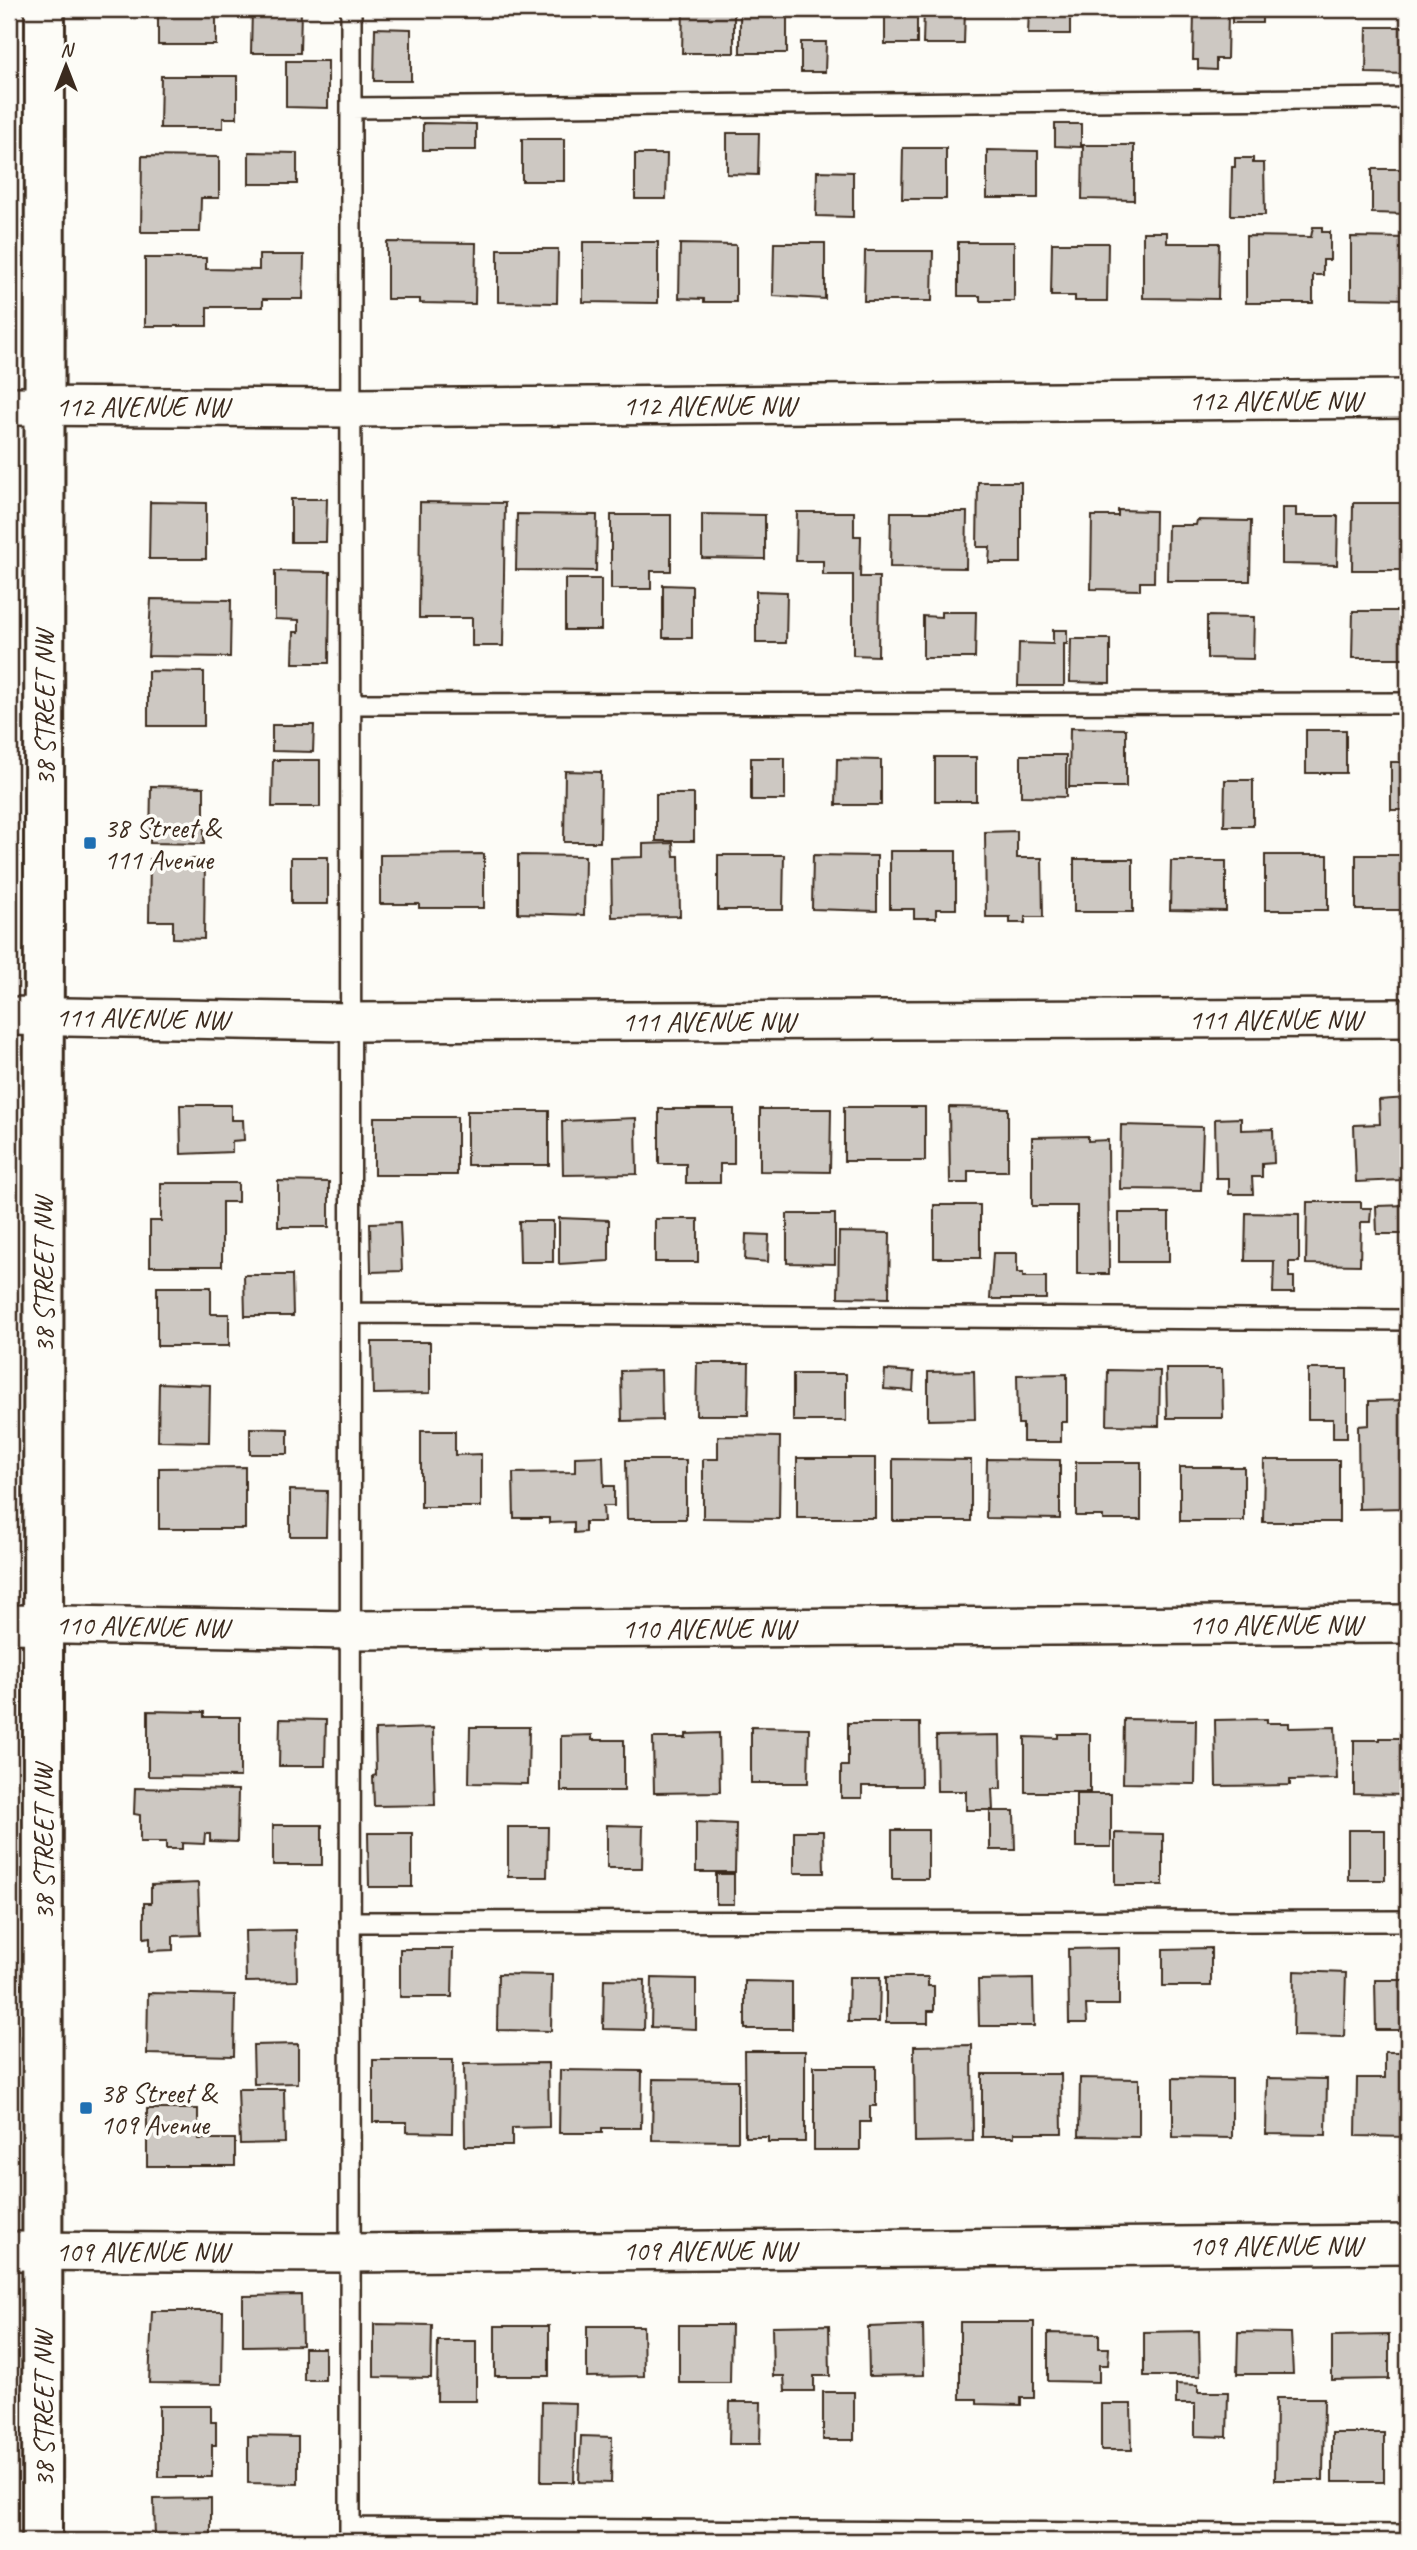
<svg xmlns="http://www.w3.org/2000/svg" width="1417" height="2550" font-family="Caveat,sans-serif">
<rect width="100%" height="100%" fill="#fdfcf7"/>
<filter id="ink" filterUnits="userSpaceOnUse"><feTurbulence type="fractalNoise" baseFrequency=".0143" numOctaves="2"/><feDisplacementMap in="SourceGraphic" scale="14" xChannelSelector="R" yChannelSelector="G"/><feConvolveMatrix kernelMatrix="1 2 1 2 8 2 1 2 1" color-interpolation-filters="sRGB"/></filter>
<g filter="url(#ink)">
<path fill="#cdc8c2" stroke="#3b2a1e" stroke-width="2" d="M158 9H216V45H158Z
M252 9H301L300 53H251Z
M683 9H734V53H682Z
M740 9H787V53H740Z
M885 9H917V44H885Z
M924 9H965L964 44H923Z
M1029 9H1070V34H1028Z
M1232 9H1262V23H1232Z
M1194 12H1228L1227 59H1216V70L1198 69V60H1193Z
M1367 27H1408V74L1366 73Z
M375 28 411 29V81H374Z
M801 42H826L825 72H801Z
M286 61H328V108L286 107Z
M161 76H237V118H223V128H160Z
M423 123 476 124V150H423Z
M1055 124H1081V147L1055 146Z
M727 133H759L758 175 727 174Z
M522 139H564V181H522Z
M1083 145H1134V200L1082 199Z
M903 148H946V199H902Z
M987 150 1038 151V198H987Z
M249 152 297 153V184H249Z
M635 154H667L666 199H635Z
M142 156 219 157V198H201L200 232H141Z
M1235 158H1253V163H1264L1265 215H1231L1232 167H1235Z
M1372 169H1408V214L1372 213Z
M817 171 853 172V217L816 216Z
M1313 227H1322V232H1330V260H1323V275H1313V303H1246V236L1311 237Z
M1143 232H1167V243H1219L1218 299 1143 298Z
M1351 237 1408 238V299L1351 298Z
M387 242 476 243 475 304 420 303V299H387Z
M583 242H658V303L583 302Z
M958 242H1014V301H980V296H958Z
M774 243H825V299L773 296Z
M1052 243H1108L1107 301H1075V296H1051Z
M680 244 736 245V302H704V299L679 298Z
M498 249H558L557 303 498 302Z
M865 251H933L932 301H864Z
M259 255H304L303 299H263V307H207V326H145V258H206V269L259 270Z
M978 482H1021V563H989L990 547H977Z
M291 499H327L326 542H291Z
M150 502 206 503V559H149Z
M420 502 505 503 503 646H472V618H419Z
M1353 503H1407L1408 570H1352Z
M1282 508H1296V516H1338L1337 565 1282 564Z
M1118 510 1155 511 1154 582H1140V590L1091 589 1092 516H1118Z
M797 512H854V536H861L860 577H879L878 656 853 655V575H823V561H796Z
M891 512H967L966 568 890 567Z
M517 514 597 515 596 571 516 570Z
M702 514 765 515V559L702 558Z
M611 515H671V571H651V589H611Z
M1197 520 1251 521 1250 581H1167L1168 525H1196Z
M275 571 330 572 329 663H293L294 632H299V620L275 619Z
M565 579H601V630H565Z
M663 585 692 586V638H663Z
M756 591 787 592 786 643H756Z
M151 599 231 600 230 657 148 656Z
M1353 611H1406V658H1352Z
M941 612H976L975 658H923V616L941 617Z
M1207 616 1254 617 1253 659 1207 658Z
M1053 630H1067V644H1064V686H1018L1019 643 1053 644Z
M1071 639H1110V683L1070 682Z
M148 671 204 672V726H148Z
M272 725H314L313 752 272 751Z
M1070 728 1126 729V787H1069Z
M1306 730H1346V773H1306Z
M1021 755H1066V797L1021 796Z
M935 757H976V801H935Z
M751 758H785V800H751Z
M837 759 881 760V805H836Z
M273 760H320V807H272Z
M1391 762H1408V810H1391Z
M565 771 601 772 600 842H564Z
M1225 780H1253V826H1224Z
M151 786 204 787V844L150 843Z
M656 794H694V841H656Z
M1017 831V858H1042L1043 917H1025V923H1010V917H986L985 832Z
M673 843 674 856H679L680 916 612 917 611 858 643 857V844Z
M890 851H956V909H936V918H914V909H890Z
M484 854V908H419V904H380V855Z
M518 855 585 856 584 915 518 913Z
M718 855H784L783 910H718Z
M813 855 877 856V911L812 909Z
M1265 855H1328V910H1265Z
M1356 855H1408V910H1356Z
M291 857H328V904H291Z
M150 859H205L204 939 173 938V921H149Z
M1074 859H1133V912H1074Z
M1171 861H1226V911L1170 910Z
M1407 1098 1408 1130H1400L1402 1180 1356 1182 1354 1125 1380 1124 1379 1100Z
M180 1105H231V1120H243L244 1140 232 1141V1152L181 1154Z
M844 1107H925V1161H844Z
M949 1107 1008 1108V1171H968V1183H950Z
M659 1109H734V1164H720V1183H686V1164H659Z
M760 1109H831L830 1172 760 1171Z
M467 1111H549V1165H467Z
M374 1117H457V1175H374Z
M636 1118 637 1174 563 1175 562 1121Z
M1241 1118V1130L1273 1129 1274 1163 1262 1164V1177H1252L1253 1194H1229V1178H1216L1215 1119Z
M1121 1125 1203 1127 1201 1190 1120 1189Z
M1088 1136V1141L1108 1140 1109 1274H1077V1206H1032V1137Z
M278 1181 329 1182V1227H278Z
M161 1183H238V1202H222V1266H150V1221H161Z
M1307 1202H1361V1208H1371L1370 1222H1361L1360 1265 1306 1264Z
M934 1205H980V1258H934Z
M1408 1205V1234H1377L1376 1206Z
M1119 1213H1169V1262H1119Z
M1246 1213 1299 1214V1262H1289V1277H1294V1293H1273L1274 1261H1245Z
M787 1214H835V1264L787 1263Z
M559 1218 609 1220V1261L559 1264Z
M655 1219H698V1262H655Z
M519 1221H553V1262H520Z
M400 1222 402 1271 371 1272 370 1223Z
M839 1232 890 1233 889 1298 838 1297Z
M746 1234 769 1235 768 1262 745 1260Z
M993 1253H1017V1273H1023V1277H1046V1299H990Z
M244 1275H292L293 1316H245Z
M157 1287H211V1314H229V1346H157Z
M372 1342H430V1393L373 1394Z
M697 1363H749L748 1415H696Z
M1166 1369H1222L1223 1418H1167Z
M1308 1369H1347V1438H1333V1419H1308Z
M661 1370 662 1420 622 1421 621 1371Z
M885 1370 914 1372 913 1391 884 1389Z
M1108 1370 1160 1371 1159 1426 1107 1425Z
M974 1371 975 1419 928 1420V1372Z
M793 1374H846V1421H793Z
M1067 1374V1422H1061V1442H1023V1424H1018L1017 1375Z
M159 1383 210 1385 209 1442 158 1441Z
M1408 1400V1508L1359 1509 1358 1426 1369 1425V1401Z
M250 1428 288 1429V1454H250Z
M421 1431H455V1455L481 1454V1507H421Z
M718 1436 780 1437 779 1519 703 1518V1459H718Z
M603 1456 604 1486H614V1506H603L604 1522H585V1532L574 1533V1522L549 1523V1518H514L513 1473 575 1472V1457Z
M797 1458H875V1518H797Z
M893 1459 971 1460V1521H893Z
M987 1459 1060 1460V1519L986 1518Z
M626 1460H686V1519H627Z
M1264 1460H1339V1522H1263Z
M1076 1462H1141V1520H1103V1516H1076Z
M245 1467V1529H159V1468Z
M1180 1467H1244V1521H1180Z
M290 1490 327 1491 326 1536H290Z
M148 1711 204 1712V1717H240V1777L148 1776Z
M280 1719 326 1720 325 1766H279Z
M1124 1719 1196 1720 1195 1784 1123 1783Z
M1267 1719V1723H1289V1728L1335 1727 1337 1779 1290 1780V1785L1216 1786 1215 1720Z
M848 1723H920L921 1786H862V1798H841V1766H848Z
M470 1727H529L528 1784 469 1783Z
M751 1727 809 1728 808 1783H751Z
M433 1728 435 1805 374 1806 373 1776 376 1775 375 1730Z
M719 1733 720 1792 654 1793 653 1738H686V1734Z
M1058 1734H1090V1792H1025V1737L1058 1738Z
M592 1735V1740H624V1791H561V1736Z
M1000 1735 1001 1789H992L993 1810H966V1791H937L936 1736Z
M1380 1738H1408V1795L1354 1794V1740H1380Z
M135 1788 238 1790 237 1842 210 1841V1834H205L204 1844 182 1843V1849H166V1842H140V1815L134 1814Z
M1076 1794H1111V1847H1076Z
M990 1811H1014L1015 1850H990Z
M696 1822 736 1824 735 1872H696Z
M273 1825H322V1865H273Z
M607 1825 643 1826 642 1868H607Z
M508 1827H548L547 1877H508Z
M892 1830H928V1879H892Z
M1348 1830H1385V1880H1348Z
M794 1831H823L824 1873H794Z
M368 1833H412V1887H369Z
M1115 1833 1163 1834V1885H1115Z
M716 1874H734V1904H716Z
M198 1883 200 1935 173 1936V1950L150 1951V1937L144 1938V1903H151V1885Z
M296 1930 297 1981 246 1982 245 1931Z
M1119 1948V2005H1086L1087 2023H1069L1068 1949Z
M1211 1948V1986H1163V1949Z
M400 1949H453L452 1997H400Z
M1294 1971 1346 1973 1344 2037 1293 2036Z
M498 1974 552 1975 551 2031 497 2030Z
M849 1977H880L879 2022H848Z
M886 1977H928V1986H934V2011H928V2023H886Z
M652 1978 696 1979V2029L651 2027Z
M604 1979 645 1980 644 2030 603 2029Z
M1033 1979 1034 2026H979L978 1980Z
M1375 1980H1408V2030H1376Z
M745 1981 792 1982V2029H745Z
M148 1993 235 1995 234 2056 147 2054Z
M298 2044V2083L254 2084 253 2045Z
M972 2045 973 2141 915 2142 914 2046Z
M744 2051H805V2142H768V2137H745Z
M1385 2052H1408V2137L1356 2136 1357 2078H1385Z
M373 2060H453L452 2133 407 2132V2122H373Z
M548 2063 549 2127 512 2128V2146H465L464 2064Z
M814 2066H876V2106H870V2122H860V2150H814Z
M560 2070 642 2071 641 2128H602V2133H559Z
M982 2074H1061L1062 2133H1014V2137H982Z
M1080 2078 1139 2079V2137L1079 2136Z
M1173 2078 1232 2079V2138L1173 2137Z
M1267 2078 1327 2079 1326 2135 1266 2134Z
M653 2079 738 2080V2141L652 2140Z
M238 2089H284L285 2143 240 2144Z
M147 2109H198V2139H235V2166H147Z
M301 2295 302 2345 243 2346V2296Z
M152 2311H223L222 2384 149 2383Z
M960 2322H1034V2398H1021V2405L977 2404V2399H960Z
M374 2324 432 2325 431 2378 374 2377Z
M679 2325H731L730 2383H679Z
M829 2325 830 2376H814V2391H785L784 2376H773L772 2326Z
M923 2325 924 2375 869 2376 868 2327Z
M495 2326H549V2376H495Z
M587 2326H643L644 2376 587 2377Z
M1199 2331 1200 2376H1144V2332Z
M1238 2332 1291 2333 1293 2374H1237Z
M1048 2333 1099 2334V2348H1109L1108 2365H1099V2382L1048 2381Z
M1389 2335V2379L1332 2380V2336Z
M438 2341H476V2401H437Z
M304 2348H325V2380H304Z
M1176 2384 1198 2385V2392H1228L1227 2437 1195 2436V2404H1176Z
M823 2392H854V2440H823Z
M1276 2398H1324L1323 2480H1275Z
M542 2402 576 2403 574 2482H541Z
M730 2402H761L760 2444H729Z
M1101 2404H1131L1132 2450H1101Z
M159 2406H211V2422H216V2445H212V2477H159Z
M1332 2433H1384V2482H1332Z
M248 2436 298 2437V2484L248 2483Z
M581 2436 612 2437 611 2483 579 2482Z
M211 2498V2541H155L154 2499Z"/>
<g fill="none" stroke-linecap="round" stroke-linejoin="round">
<g stroke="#3b2a1e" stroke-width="24">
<path id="service" d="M351 108 1408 98
M351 704 1408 703
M351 1313 1408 1320
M350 1922 1408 1921
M350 2528 1408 2535
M350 2541 351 9"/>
</g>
<g stroke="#3b2a1e" stroke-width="42">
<path id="minor" d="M9 406 351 408 1408 399
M9 1016 351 1022 1408 1018
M9 1624 351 1630 1408 1624
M9 2251 350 2253 1408 2244"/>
</g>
<g stroke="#3b2a1e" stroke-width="44">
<path id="tertiary" d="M42 2541 45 9"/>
</g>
<use href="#service" stroke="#fdfcf7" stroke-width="19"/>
<use href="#minor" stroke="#fdfcf7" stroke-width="37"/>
<use href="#tertiary" stroke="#fdfcf7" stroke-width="38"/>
</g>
</g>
<g fill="#1f6fb2" stroke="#fdfcf7" stroke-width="2.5">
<rect x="83" y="836" width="14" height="14" rx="3.5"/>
<rect x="79" y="2101" width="14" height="14" rx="3.5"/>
</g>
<g text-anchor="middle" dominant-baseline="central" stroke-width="7" stroke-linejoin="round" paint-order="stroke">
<g font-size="28" fill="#3b2a1e" stroke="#fdfcf7">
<text x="1275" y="400">112 AVENUE NW</text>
<text x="709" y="405">112 AVENUE NW</text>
<text x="142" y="406">112 AVENUE NW</text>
<text transform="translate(44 708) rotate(-90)">38 STREET NW</text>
<text transform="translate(142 1018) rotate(1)">111 AVENUE NW</text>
<text x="1275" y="1019">111 AVENUE NW</text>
<text x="708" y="1021">111 AVENUE NW</text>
<text transform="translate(43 1275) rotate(-90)">38 STREET NW</text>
<text x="1275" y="1624">110 AVENUE NW</text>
<text transform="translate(142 1626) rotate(1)">110 AVENUE NW</text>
<text x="708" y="1628">110 AVENUE NW</text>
<text transform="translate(43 1842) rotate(-90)">38 STREET NW</text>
<text x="1275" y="2245">109 AVENUE NW</text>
<text x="709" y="2250">109 AVENUE NW</text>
<text x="142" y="2251">109 AVENUE NW</text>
<text transform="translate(43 2409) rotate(-90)">38 STREET NW</text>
</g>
<g font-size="28" fill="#3b2a1e" stroke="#fdfcf7" text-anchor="start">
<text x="104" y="827">38 Street &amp;<tspan x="104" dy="32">111 Avenue</tspan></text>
<text x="100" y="2092">38 Street &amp;<tspan x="100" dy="32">109 Avenue</tspan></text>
</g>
</g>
<rect width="1417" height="2550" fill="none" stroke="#fdfcf7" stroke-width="35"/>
<rect x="18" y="18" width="1382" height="2515" fill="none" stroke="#3b2a1e" stroke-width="2.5" filter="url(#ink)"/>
<g transform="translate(66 66)" stroke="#fdfcf7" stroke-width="5" paint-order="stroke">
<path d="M0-5L12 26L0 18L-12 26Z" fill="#3b2a1e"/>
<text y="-10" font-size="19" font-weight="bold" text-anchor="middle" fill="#3b2a1e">N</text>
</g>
</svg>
